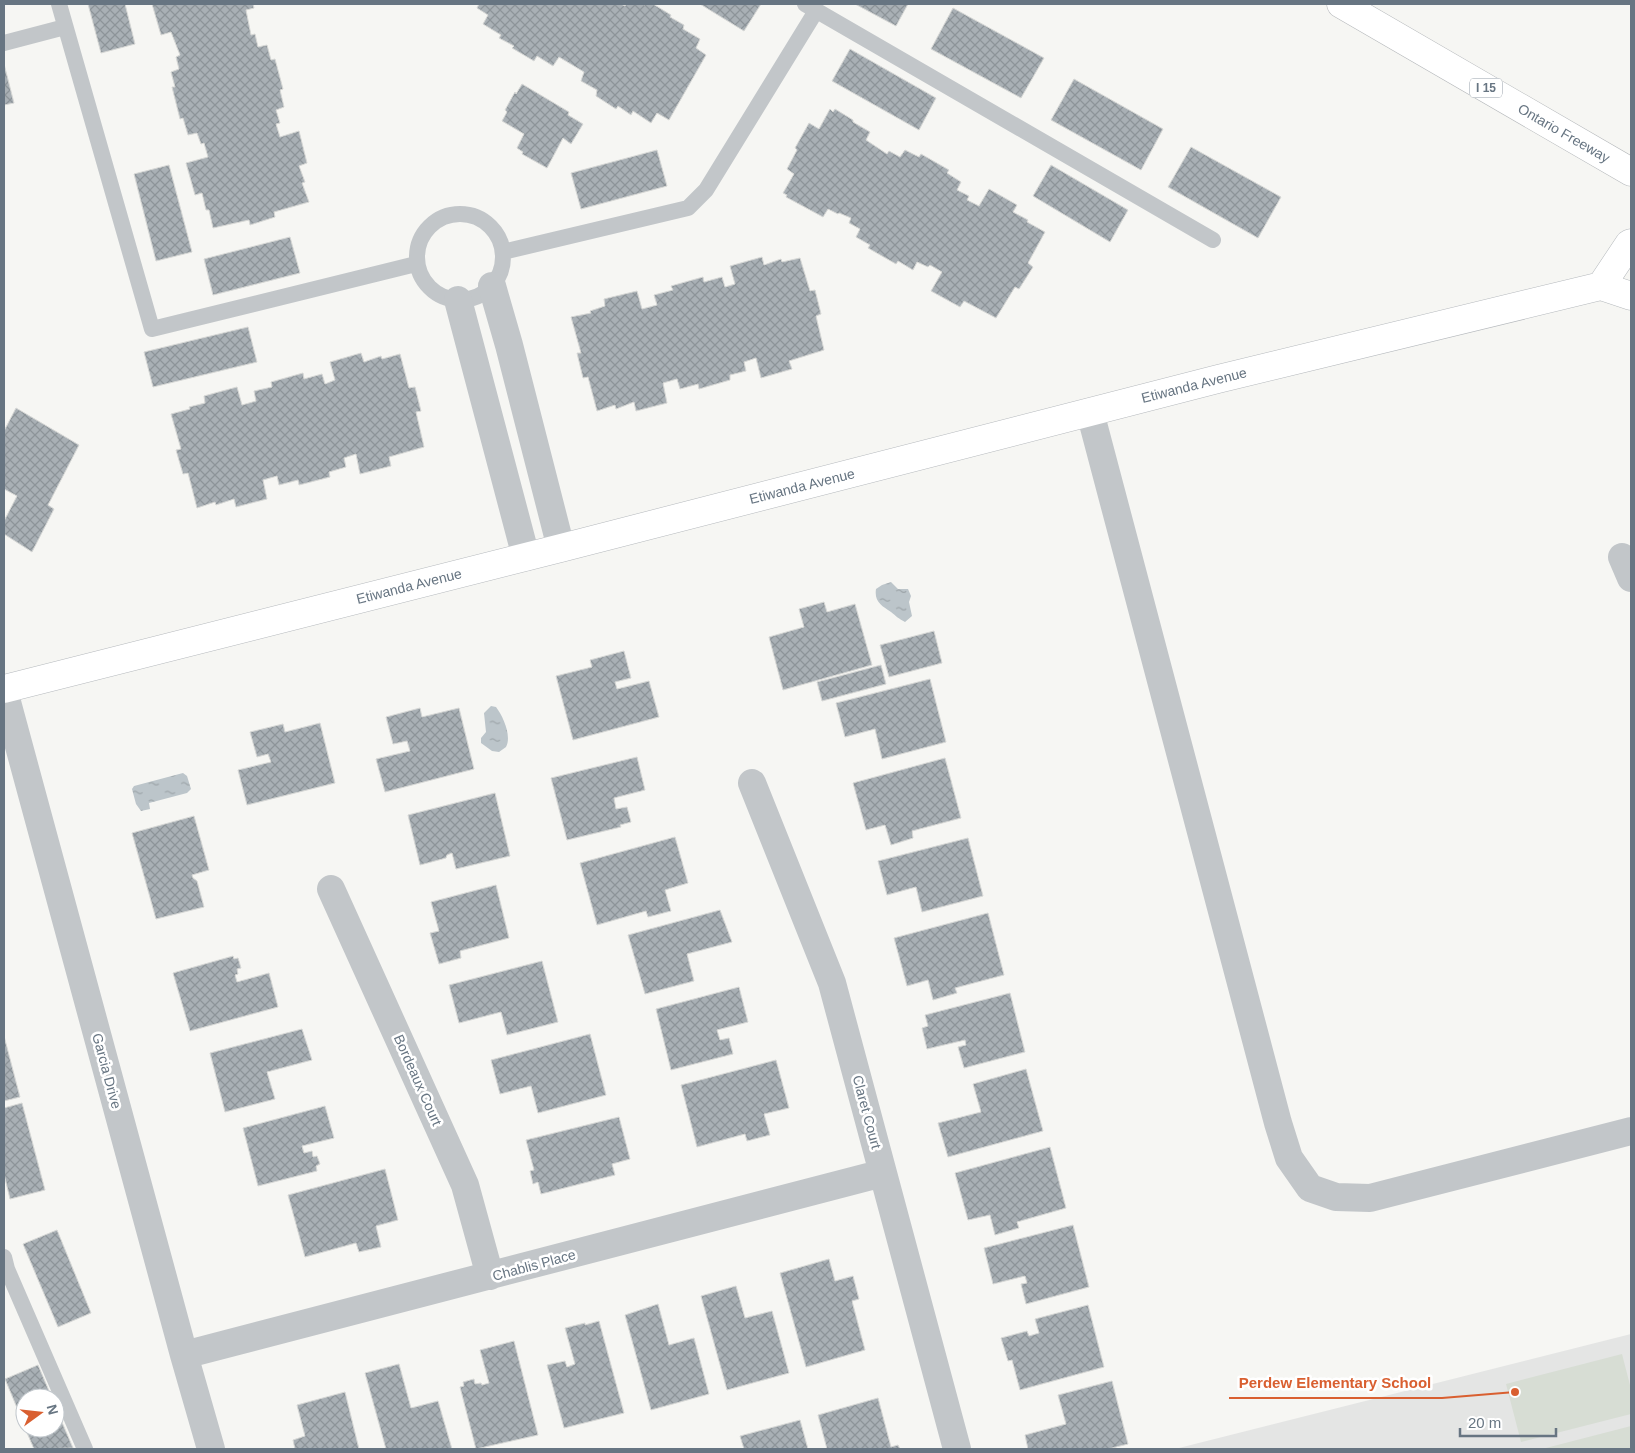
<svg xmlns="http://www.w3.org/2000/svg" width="1635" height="1453" font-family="Arial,sans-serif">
<defs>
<pattern id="water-ripples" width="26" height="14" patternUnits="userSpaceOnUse" patternTransform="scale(1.25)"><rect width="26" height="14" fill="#bcc5ca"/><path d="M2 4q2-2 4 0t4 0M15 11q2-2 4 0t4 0" fill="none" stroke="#9da5a9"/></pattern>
<pattern id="building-cross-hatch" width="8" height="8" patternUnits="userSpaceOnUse" patternTransform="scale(1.25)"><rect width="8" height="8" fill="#a9b0b5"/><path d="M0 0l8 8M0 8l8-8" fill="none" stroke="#8d9499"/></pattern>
</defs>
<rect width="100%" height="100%" fill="#f6f6f3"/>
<path fill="#e4e5e4" d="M1631 1334V1449H1175Z"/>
<path fill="#d7ddd4" d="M1622 1354 1631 1389V1414L1521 1442 1506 1384Z
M1631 1426V1449H1542Z"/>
<path fill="url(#water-ripples)" d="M891 582 898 589H908L911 596 909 602 912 616 905 622C899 619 896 616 891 612 882 606 874 602 876 589L882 585Z
M491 706 496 707C503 716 512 736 506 747L499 752 492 751 481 743V738L486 732 484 713Z
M183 773 187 776 191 789 187 793 149 803 150 809 141 811 136 804 132 789 134 786Z"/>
<path fill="url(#building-cross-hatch)" stroke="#d7d8d6" d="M88 4H125L135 44 101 53Z
M152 4H253L254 8 246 10 251 35 255 34 258 47 267 45 271 60 275 59 283 89 280 90 284 107 276 110 280 123 276 124 280 137 299 131 307 163 299 166 305 182 302 183 309 202 274 212 275 217 250 225 249 220 213 228 209 210H206L202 193 195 195 186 163 208 157 204 143 201 144 197 133 188 135 183 118 180 119 172 87H175L171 72 179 69 176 57 180 55 171 32 161 35Z
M479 4H621L625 6 626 4H642L645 5 646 4H653L671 15 670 17 684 25 683 29 700 39 696 48 706 55 669 120 657 113 651 123 633 111 631 115 618 106 616 109 596 96 597 90 581 81 584 72 559 57 553 66 537 56 534 61 512 48 514 46 499 38 501 35 483 24 488 15 477 8Z
M700 4H761L744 31Z
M855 4H908L896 26Z
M953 8 1044 58 1021 98 931 49Z
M850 49 936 98 919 130 832 81Z
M4 64 14 103 4 105Z
M1074 79 1163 129 1141 170 1051 120Z
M522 84 569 112 568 115 583 124 571 144 563 138 547 168 522 154 523 152 517 148 524 134 502 121 507 112 505 110 515 92 516 94Z
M830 109 833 112 835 109 853 120V122L870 132 866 140 887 154 889 151 900 157 905 150 919 157 921 154 949 170 947 173 961 182 957 190 969 196 967 200 979 206 989 189 1017 205 1013 212 1028 220 1027 222 1045 232 1028 263 1033 267 1019 289 1015 287 996 318 964 301 960 307 931 291 942 272 930 265 928 267 917 262 913 270 898 261 896 264 868 248 870 245 856 237 860 229 849 223 851 218 839 213 838 214 828 209 823 217 786 197 787 195 783 193 794 174 787 169 797 150 795 148 809 123 819 129Z
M1191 147 1281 197 1258 238 1168 187Z
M657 150 667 186 581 209 571 173Z
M169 165 192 252 156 261 134 174Z
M1051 165 1128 210 1110 242 1033 196Z
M290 237 300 273 213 295 204 259Z
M762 257 764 265 781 259 782 262 800 258 810 291 815 290 821 314 816 316 824 350 789 361 792 369 761 378 756 358 744 362 746 371 730 375V380L699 389 698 384 680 389 677 379 663 383 667 403 636 411 634 402 616 409 615 405 597 411 588 377 583 378 577 353H581L571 317 591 313 590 311 605 306 604 299 637 291 642 309 657 305 654 295 673 290 671 286 703 277 704 282 722 277 725 287 735 284 730 266Z
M248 327 257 362 153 387 144 352Z
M361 353 364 362 381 356 382 359 400 354 409 388 415 387 421 411 416 412 424 447 389 457 391 466 360 474 356 454 344 458 346 467 329 472 330 477 299 485 298 480 279 485 277 476 263 480 267 499 236 507 234 499 216 505 215 502 197 508 188 473 183 474 176 450 181 449 171 414 190 409 189 407 205 403 204 396 237 387 242 405 256 401 254 391 272 387 271 382 303 373 304 379 322 374 325 384 335 380 330 362Z
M16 408 79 445 48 505 54 509 32 552 4 534V521L17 496 4 489V431Z
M824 602 827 612 855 604 872 665 783 690 769 637 804 627 799 609Z
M934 631 942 663 889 677 880 645Z
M624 651 631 678 615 682 617 689 649 681 659 717 573 740 556 676 592 667 590 660Z
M881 665 886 684 822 701 817 682Z
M930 679 946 742 882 759 875 729 845 737 836 703Z
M420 708 422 717 459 708 474 769 385 792 376 759 410 751 407 741 393 744 386 717Z
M320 723 335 783 247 805 238 770 271 762 268 754 257 757 250 732 283 724 285 732Z
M637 757 645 790 614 798 616 809 627 807 631 822 620 825 621 827 567 840 551 778Z
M945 758 961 818 912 831 913 838 891 845 885 825 866 830 853 783Z
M495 793 510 856 456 869 452 853 447 855 446 858 420 865 408 815Z
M194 816 209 870 192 875 193 878 197 881 204 907 156 919 132 833Z
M675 837 688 883 665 890 671 911 648 917 646 911 597 925 580 863Z
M968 838 983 896 922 912 916 887 887 895 878 861Z
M496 885 509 938 460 951 461 958 439 964 430 933 439 931 431 902Z
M720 910 732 942 687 954 694 981 645 994 628 935Z
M988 913 1004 975 955 988 957 993 933 1000 928 980 907 986 894 938Z
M233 956 234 959 238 958 241 968 237 969 238 974 235 975 237 982 269 973 278 1007 190 1031 173 973Z
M542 961 558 1022 507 1035 501 1012 459 1023 449 985Z
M739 987 748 1022 717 1030 720 1040 729 1038 733 1054 671 1070 656 1009Z
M1010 993 1025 1052 964 1068 958 1047 966 1045 965 1040 927 1049 922 1028 928 1026 925 1015Z
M302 1029 312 1060 267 1072 275 1099 225 1112 210 1053Z
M590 1034 606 1095 538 1113 531 1086 500 1094 491 1060Z
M4 1036 20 1097 4 1101Z
M776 1060 789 1108 764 1114 770 1135 747 1141 745 1134 697 1147 681 1085Z
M1026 1069 1043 1131 948 1157 938 1123 981 1112 973 1084Z
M22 1103 45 1190 10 1199 4 1174V1108Z
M325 1106 334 1138 302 1146 304 1153 312 1151 313 1157 317 1156 320 1164 316 1166 317 1171 258 1186 243 1128Z
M619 1117 630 1159 612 1164 615 1175 541 1194 538 1182 533 1184 530 1171 534 1170 526 1140Z
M1050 1147 1066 1208 1017 1222 1019 1228 995 1235 990 1215 968 1220 955 1173Z
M385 1169 398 1220 376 1226 381 1247 359 1252 356 1243 305 1257 288 1195Z
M1073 1225 1089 1287 1026 1304 1021 1284 1027 1283 1025 1276 993 1284 984 1248Z
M57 1230 91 1313 58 1327 23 1244Z
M829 1259 835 1281 853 1276 859 1299 852 1301 865 1350 806 1367 780 1273Z
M736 1286 745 1318 772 1311 789 1373 727 1390 701 1296Z
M658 1304 669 1345 694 1338 709 1394 651 1410 625 1315Z
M1088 1305 1104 1367 1020 1390 1012 1360 1008 1361 1001 1338 1027 1331 1029 1336 1039 1333 1035 1319Z
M599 1321 624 1413 564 1428 547 1365 565 1361 567 1367 575 1364 565 1328 585 1323V1325Z
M514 1341 538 1435 476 1449 460 1387 464 1386 463 1382 474 1379 475 1384 481 1383 482 1385 489 1383 480 1350Z
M399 1364 411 1408 438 1401 452 1449H386L365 1373Z
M38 1365 52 1398H25V1427L5 1379Z
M1112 1381 1128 1444 1108 1449H1028L1025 1435 1066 1424 1058 1395Z
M345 1392 359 1449H295L293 1440 305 1436 297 1405Z
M878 1398 891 1447 898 1445 900 1449H827L818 1415Z
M55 1406 73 1448 34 1449 25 1428H55Z
M800 1420 808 1449H744L740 1436Z"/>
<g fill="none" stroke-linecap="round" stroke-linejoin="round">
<g stroke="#b5b9bd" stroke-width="29">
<path id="secondary" d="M1601 286 1629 244 1631 243
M4 689 561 548 1218 379 1601 286 1631 296"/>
</g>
<g stroke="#b5b8bb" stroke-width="29">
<path id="motorway" d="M1341 4 1631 172"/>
</g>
<path stroke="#c2c6c9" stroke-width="16" d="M59 4 152 329 416 264
M805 4 1213 240
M4 43 65 27
M417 257a43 43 0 1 1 86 0a43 43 0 1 1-86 0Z
M503 252 688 208 706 190 816 11
M4 1257 7 1269 85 1449"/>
<path stroke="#c2c6c9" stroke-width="28" d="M492 286 509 345 561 548
M458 300 526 557
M1090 412 1278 1123 1289 1158 1310 1188 1336 1197 1370 1198 1631 1131
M1622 557 1631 578
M4 691 184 1355 211 1449
M752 783 832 983 957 1449
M331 889 465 1185 490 1276
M184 1355 883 1173"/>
<use href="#secondary" stroke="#fff" stroke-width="28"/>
<use href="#motorway" stroke="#fff" stroke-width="28"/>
</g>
<g text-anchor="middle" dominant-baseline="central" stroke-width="5" stroke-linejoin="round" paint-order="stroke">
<rect fill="#fff" stroke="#959ea8" stroke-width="1" x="1470" y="78.5" width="32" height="19" rx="4"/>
<g font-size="12" font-weight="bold" fill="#677582">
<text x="1486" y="88">I 15</text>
</g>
<g font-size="14" fill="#677582" stroke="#fff">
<text transform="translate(1564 133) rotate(30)">Ontario Freeway</text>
<text transform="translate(1194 385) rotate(-14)">Etiwanda Avenue</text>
<text transform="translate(802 486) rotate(-14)">Etiwanda Avenue</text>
<text transform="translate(409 586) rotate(-14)">Etiwanda Avenue</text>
<text transform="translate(107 1071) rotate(75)">Garcia Drive</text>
<text transform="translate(418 1080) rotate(66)">Bordeaux Court</text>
<text transform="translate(867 1112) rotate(75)">Claret Court</text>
<text transform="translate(534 1265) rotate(-15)">Chablis Place</text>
</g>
</g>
<path fill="none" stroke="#d95f30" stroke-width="2" d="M1515 1392L1442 1398H1229"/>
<circle fill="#d95f30" stroke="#fff" stroke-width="2" cx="1515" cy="1392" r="5"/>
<g font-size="15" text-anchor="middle" font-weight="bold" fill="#d95f30" stroke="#fff" stroke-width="5" stroke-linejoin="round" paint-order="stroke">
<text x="1335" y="1388">Perdew Elementary School</text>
</g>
<rect width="1635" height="1453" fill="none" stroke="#677582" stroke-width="10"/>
<g transform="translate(40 1413) rotate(75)"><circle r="24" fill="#ffffff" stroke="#c2c8cd"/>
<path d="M0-4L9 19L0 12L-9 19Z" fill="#d95f30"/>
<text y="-8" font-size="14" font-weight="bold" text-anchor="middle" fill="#677582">N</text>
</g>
<path d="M1460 1428v8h96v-8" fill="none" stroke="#677582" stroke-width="2.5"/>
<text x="1468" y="1428" font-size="15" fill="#677582" stroke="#ffffff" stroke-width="4" paint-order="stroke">20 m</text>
</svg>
